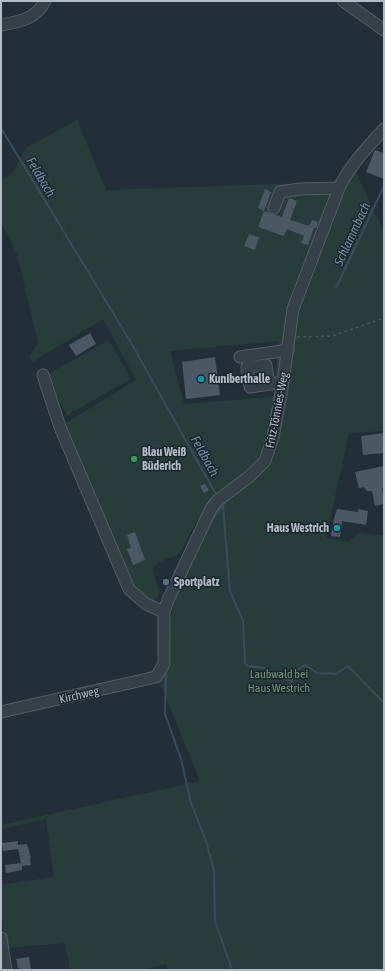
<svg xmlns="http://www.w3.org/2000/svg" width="385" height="971" font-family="'Asap Condensed',sans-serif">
<rect width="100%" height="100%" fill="#232f38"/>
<path fill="#283d3b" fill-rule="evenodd" d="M77 120 106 190 331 182 348 178 354 168 384 232V431L349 433 326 538 347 542 359 533 384 536V970H168L166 964 142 970H70L65 943 7 948 1 913V885L54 877 46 819 1 829V825L200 781 159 680 168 660 173 604 207 527 206 523 198 519 179 554 157 563 153 570 159 594 156 600 146 604 130 588 61 426 136 380 103 319 32 362 29 357 38 344 17 254 1 222V181L13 172 26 148ZM279 341 273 397 184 404 170 351Z
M109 340 131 379 67 415 45 376Z"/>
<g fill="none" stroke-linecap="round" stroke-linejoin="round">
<path stroke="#374d5e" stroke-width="2" d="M1 128 130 341 217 496
M336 288 384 186
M220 502 223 506 230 591 243 621 245 664 248 666 265 668 279 677 292 681 298 669 305 665 317 673 336 674 348 666 384 703
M211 521 222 507
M166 670 165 714 181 759 191 803 206 841 214 871 215 921 232 970"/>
</g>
<path fill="#4b5964" d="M375 150 384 153V179L366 172Z
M265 189 271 192 264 211 258 208Z
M289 198 297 201 290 220 309 226 312 220 318 222 316 228H314L308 245 301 243 304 236 287 229 284 236 258 227 264 211 282 217Z
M249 234 259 237 255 250 244 246Z
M90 333 96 344 76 356 69 345Z
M215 357 220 395 186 399 182 362Z
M384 433V453L363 455 361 436Z
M384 466V488H382L384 504 375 506 372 491H367L364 487 359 488 355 472Z
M205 484 209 490 204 493 200 486Z
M337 509 358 512V509L368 511 366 525 342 521 340 537 331 536 334 519Z
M135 532 145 560 133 565 127 549 131 548 127 535Z
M18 841V845L27 844 31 858H30L31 865 22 866V870L6 873 5 865 21 863 18 849 3 851 2 843Z
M29 957 31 969 30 970H20L19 968H18L16 959Z"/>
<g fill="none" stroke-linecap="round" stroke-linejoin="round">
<g stroke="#545e67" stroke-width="13">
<path id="minor" d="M343 1 384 30
M1 25C19 22 36 19 45 1
M274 208 280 192 300 189 339 188
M240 357 288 350
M43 375 60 427 129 589 146 604 164 612
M269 384 266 365 247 367 250 387 283 382
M1 712 156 677 164 664V612L168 600 211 509 217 501 250 476 265 461 273 437 283 382 293 309 339 188C350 165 367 148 384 129
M1 938 6 970"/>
</g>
<path stroke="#465a5a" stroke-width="1.5" stroke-dasharray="3 3" stroke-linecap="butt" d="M297 337 332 336 384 318"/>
<use href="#minor" stroke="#364049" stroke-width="11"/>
</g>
<g fill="#0f9aa8" stroke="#1c252e" stroke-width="1.5">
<circle cx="201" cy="379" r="4"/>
<circle cx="337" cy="528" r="4"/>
</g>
<circle fill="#2e9e5b" stroke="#1c252e" stroke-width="1.5" cx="134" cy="459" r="4"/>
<circle fill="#5c6f8a" stroke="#1c252e" stroke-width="1.5" cx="166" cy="582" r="4"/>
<g text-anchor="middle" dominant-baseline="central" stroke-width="3" stroke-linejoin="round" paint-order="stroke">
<g font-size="12" font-weight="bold" fill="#b1bbc5" stroke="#1c252e" text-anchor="start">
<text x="209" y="379">Kuniberthalle</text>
<text x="142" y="452">Blau Weiß<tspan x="142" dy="14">Büderich</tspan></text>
<text x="329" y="528" text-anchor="end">Haus Westrich</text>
<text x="174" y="582">Sportplatz</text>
</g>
<g font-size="12" fill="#b1bbc5" stroke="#1c252e">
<text transform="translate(277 410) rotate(-79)">Fritz-Tönnies-Weg</text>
<text transform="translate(79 695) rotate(-13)">Kirchweg</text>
</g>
<g font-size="12" fill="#719975" stroke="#1c252e">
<text x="279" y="674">Laubwald bei<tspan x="279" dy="14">Haus Westrich</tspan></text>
</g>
<g font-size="13" font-style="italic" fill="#7390a7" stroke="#1c252e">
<text transform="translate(41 177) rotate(59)">Feldbach</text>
<text transform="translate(352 234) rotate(-65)">Schlammbach</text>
<text transform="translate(205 456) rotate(61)">Feldbach</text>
</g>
</g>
<rect width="385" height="971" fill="none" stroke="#b1bbc5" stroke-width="4"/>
</svg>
